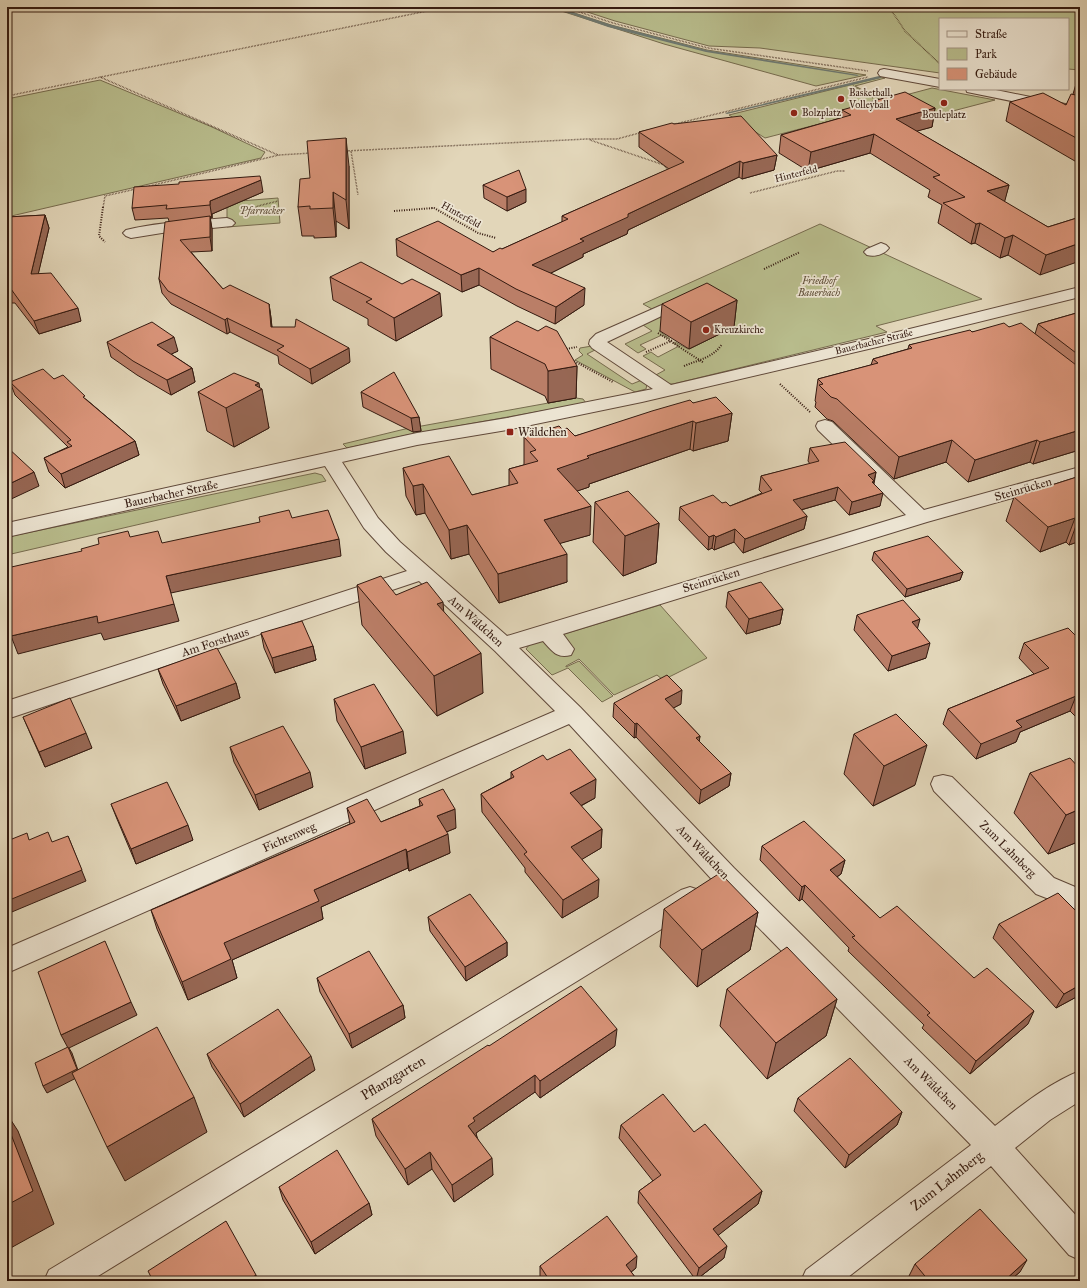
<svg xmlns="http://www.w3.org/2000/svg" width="1087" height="1288" font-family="'IM FELL Great Primer',serif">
<rect width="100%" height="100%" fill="#e2d6b9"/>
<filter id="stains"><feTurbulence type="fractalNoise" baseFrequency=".005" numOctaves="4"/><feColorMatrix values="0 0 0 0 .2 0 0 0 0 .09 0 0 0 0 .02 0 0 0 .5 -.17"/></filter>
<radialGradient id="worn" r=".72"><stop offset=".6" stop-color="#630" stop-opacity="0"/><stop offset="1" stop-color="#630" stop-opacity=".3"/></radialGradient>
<path fill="#b8bc8c" stroke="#766b4e" d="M549 7H556L611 25 707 50 866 75 816 86 664 44Z
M572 7H1080V70L1068 69V19H940V73L760 48 709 46 615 21Z
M882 77 885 78 855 86 883 101 932 88 995 100 926 118 900 103 765 138 729 115Z
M100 80 212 127 265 152 261 158 7 217V99Z
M278 198 280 223 227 227V202Z
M820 224 982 299 876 326 887 332 673 384H669L654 376 665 370 643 356 651 352 658 357 679 346 673 343 675 342 688 349 734 327 705 310 659 331 670 339 662 335 640 345 646 349 638 353 625 344 652 331 643 325 664 309 659 306 652 309 643 304Z
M592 346 597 349 587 354 632 384 642 380 647 384 646 389 635 392 575 360 583 355 579 351 580 348Z
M576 398 583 399 586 403 407 435 347 448 343 444 405 429Z
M315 473 322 475 326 481 7 555V537Z
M660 605 707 658 663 680 657 675 614 695 579 659 566 666V667L579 661 613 696 602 702 568 668 552 675 526 649 529 645 541 641Z"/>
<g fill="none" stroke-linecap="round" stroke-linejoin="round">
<path fill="#6e7972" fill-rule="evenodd" d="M551 7H557L612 25 706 50 859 75 857 76 706 52 608 27Z
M879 76 881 77V78L727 114 725 113Z"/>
<g stroke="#60493a" stroke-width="2">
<path id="minor" d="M884 69 940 79V87L880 76 878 73 880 70Z
M966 89H991L1080 107V115L972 93 967 92Z
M227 218 232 220 235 223 232 226 162 233 131 238 126 236 123 233 126 230C159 222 193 221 227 218Z
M881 243 886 245 889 248C884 255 874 257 867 255L864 252 867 249Z
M1080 287V297L877 347 642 402 507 430 417 445 342 462 378 518 400 542 507 636 906 515 818 430 816 426 818 422 825 420 832 422 924 510 1080 467V479L927 522 563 634 574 649 571 655C557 659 552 651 543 641L519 648 580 707 734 868 995 1126C1021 1106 1049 1083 1080 1071V1101L1050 1120 1015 1148 1080 1220V1260L1069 1255 991 1166 843 1281H801L806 1270 971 1145 716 884 569 724 7 973V948L555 711 495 651 419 581 7 719V701L407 571 386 552 364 528 325 466 7 537V523L417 433 507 418 653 389 592 348 589 344 590 340 596 334 664 304 670 306 672 309 670 312 607 342 671 385 877 337Z
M943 775 952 777 1054 878 1080 889V911L1036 894 934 791 931 784 934 777Z
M690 887 699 890 703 898 699 906 90 1281H44L49 1270 681 890Z"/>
</g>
<path stroke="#341a10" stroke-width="1.5" stroke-dasharray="0.5 1" stroke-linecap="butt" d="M564 7 613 23 708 48 868 71
M889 7 905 31 940 64
M964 7 1001 10 1029 7
M100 77 278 155
M853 86 873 98
M7 96 447 7
M671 125 868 77
M590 140 664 165 669 172
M345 151 587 139H617L643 132
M351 151 358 195
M145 187 279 155 312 153
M750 193 837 171H845
M103 208 105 196 136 189
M255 208 258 206 278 201
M431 208H434"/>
<path stroke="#341a10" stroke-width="2" stroke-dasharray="1 1.5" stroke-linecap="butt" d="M103 207 99 236 105 242
M394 211 434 208 478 233 496 238
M246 216 257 207
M764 269 800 252
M658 333 704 363
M566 351V349L577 347
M646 352 673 340
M572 360 613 382
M684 366C698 360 713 358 722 344
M780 384 810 412"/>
<use href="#minor" fill="#ece4d2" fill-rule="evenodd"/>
</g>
<path fill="#ba7e67" stroke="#341a10" d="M1080 76V164L1006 121 1010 102 1066 105 1073 94 1076 84Z
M935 108 932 127 916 131 1009 185 1004 202 1048 227 1080 217 1040 275 1008 255 1000 258 975 243 971 244 938 223 942 205 928 197 930 190 870 153 808 171 779 153 781 135 841 118 842 110Z
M674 124 777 155 774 170 742 179 739 177 628 230 627 234 583 254V257L551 273 584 305 555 324 517 306 479 285 462 292 397 256 396 239 493 252 502 249 562 222V216L669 169 639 147V132Z
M349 166V229L336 221V237L314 238V236H302L298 207 310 178Z
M483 185 526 202 507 211 484 198Z
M263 192 212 214V218H210L212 229V251L191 252 223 289 269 304 271 318 272 327 350 362 312 384 279 364 278 356 230 332 227 334 171 304 162 293 159 279 169 221 168 218 135 220 132 208Z
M45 215 49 228 38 274 81 321 39 334 15 303H7V217Z
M330 277 442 316 396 341 368 325V319L333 300Z
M737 300 734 327 689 349 660 331 662 304Z
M1080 312V454L1076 451 1033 464 1030 462 968 482 946 462 894 479 833 421 827 419 815 407 816 402 815 401 818 379 871 365 873 359 908 349 909 345 972 332 1009 327 1035 334 1038 324Z
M490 337 577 366 576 398 548 403 545 396 491 369Z
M107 342 178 351 171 354 192 368 195 382 171 395 137 375 111 357Z
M54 379 87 400 135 441 139 455 65 488 49 472 44 458 68 447 15 395 10 382Z
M259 387 269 428 234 447 207 431 198 392Z
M361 392 419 417 421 431 413 432 363 407Z
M693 403 732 413 728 441 693 451 690 449 589 484V487L577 491 590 535 560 543 567 582 499 603 469 554 451 559 425 513 416 515 406 496 403 468 472 495 509 486V469L524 465V437L563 430 575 436Z
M810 448 876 472 874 484 880 506 849 515 835 500 801 510 807 516 804 529 743 553 734 542 714 550 712 548 708 550 679 520 680 507 722 503 730 506 762 493 759 490 761 476 810 464 808 461Z
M1080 476V541L1069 545 1066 542 1040 552 1006 521 1014 497Z
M595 502 659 523 656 563 623 576 593 542Z
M874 552 963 572 960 580 905 597 872 560Z
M357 585 396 595 443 611 483 693 437 716 362 625Z
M728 592 783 609 780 624 746 634 726 607Z
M857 615 926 658 888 671 854 630Z
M261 633 313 646 316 660 275 673 264 648Z
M1080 640V721L1070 711 1020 732 1016 742 976 759 943 724 948 709 1034 674 1019 658 1024 643Z
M158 669 236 683 240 698 181 721 163 684Z
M334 699 406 753 365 769 337 721Z
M614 703 681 704 673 708 700 736 699 741 731 773 729 786 699 804 636 737 634 738 613 717Z
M23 717 92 748 45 767Z
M854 734 915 785 873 806 844 774Z
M230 747 313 787 259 810 234 762Z
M547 760 595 798 581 806 602 829 601 848 582 859 598 897 562 918 525 872V868L482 812 481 794 511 778V772Z
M1080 769V841L1048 854 1014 813 1030 773Z
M419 799 456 828 446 832 450 853 409 871 408 868 321 907 323 919 232 960 237 978 188 1000 157 929 151 910 350 824 347 808 381 822 420 806Z
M111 804 193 840 136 864 117 819Z
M762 846 845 860 841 874 837 877 880 918 974 978 1028 1024 970 1074 922 1028 924 1025 848 951 849 948 802 899 799 901 760 860Z
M664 909 758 912 750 950 697 987 660 947Z
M428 917 507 942V956L466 981 430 931Z
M999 924 1080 995 1056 1008 993 938Z
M317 978 403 1005 405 1018 352 1048 320 992Z
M727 989 837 999 826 1036 767 1079 720 1026Z
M489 1046H615L540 1098 535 1092 476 1133 477 1137 493 1175 454 1202 432 1169 408 1185 376 1136 372 1119Z
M207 1054 315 1070 244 1117 212 1067Z
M798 1098 902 1112 897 1125 845 1168 794 1111Z
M621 1125 694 1132 762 1191 758 1204 718 1235 724 1258 696 1280 638 1203 639 1191 653 1181 619 1138Z
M279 1187 369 1203 372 1215 315 1254 283 1200Z
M915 1264 1020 1272 1009 1281H913L909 1276Z
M540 1266 636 1268 631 1272 638 1281H542L540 1278Z"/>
<path fill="#976754" stroke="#341a10" d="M935 108 932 127 892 138 896 119Z
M874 134 870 153 808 171 811 152Z
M346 138 349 166V229L346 200Z
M777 155 774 170 742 179 743 163Z
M740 161 739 177 628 230 627 234 583 254V257L533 282 532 265 580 239 628 214Z
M261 180 263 192 212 214V218L210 205V201Z
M1009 185 1004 204 987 191Z
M526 189V202L507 211V197Z
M333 192 336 221V237L333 208Z
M45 215 49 228 35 288 31 274Z
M210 216 212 229V251L210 237Z
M980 223 975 243 971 244 976 224Z
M1013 235 1008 255 1000 258 1005 238Z
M1080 243V261L1040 275 1046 255Z
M479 268V285L462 292 461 275Z
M585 288 584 305 555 324 556 307Z
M440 293 442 316 396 341 394 318Z
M737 300 734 327 689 349 691 322Z
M269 304 271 318 273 341 271 327Z
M78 308 81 321 39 334 34 321Z
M227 318 230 332 227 334 225 320Z
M174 337 178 351 161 359 157 345Z
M349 348 350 362 312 384 310 369Z
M577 366 576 398 548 403V371Z
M192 368 195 382 171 395 167 380Z
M1080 374V380L1077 378Z
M259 383 260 390 262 389 269 428 234 447 226 408Z
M732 413 728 441 693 451 696 423Z
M419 417 421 431 413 432 411 418Z
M693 421 690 449 589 484V487L557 498V469L587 456Z
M1080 430V439L1076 451 1033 464 1040 442Z
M952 440 946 462 894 479 899 457Z
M1037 440 1030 462 968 482 975 460Z
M135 441 139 455 65 488 61 474Z
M34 472 39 486 7 501V485Z
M876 472 871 494 868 475Z
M423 484 425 513 416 515 413 486Z
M838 487 835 500 790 513 793 500Z
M883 493 880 506 849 515 852 502Z
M591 506 590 535 544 548V520Z
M807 516 804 529 743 553 745 539Z
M1075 518 1066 542 1040 552 1048 527Z
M1078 520H1080V541L1069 545Z
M659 523 656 563 623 576 625 536Z
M467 525 469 554 451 559 449 530Z
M735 529 734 542 714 550 716 537Z
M714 535 712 548 708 550 709 537Z
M339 539 341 556 171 593 166 576Z
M567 554V582L499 603 498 574Z
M963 572 960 580 905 597 907 589Z
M443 602 446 642 437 604Z
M174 604 179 621 104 640 101 633 18 654 11 636 97 616Z
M783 609 780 624 746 634 749 619Z
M920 619 916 634 912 622Z
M930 643 926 658 888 671 892 656Z
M313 646 316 660 275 673 272 658Z
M481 653 483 693 437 716 434 676Z
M236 683 240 698 181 721 176 706Z
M682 690 681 704 664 713 665 699Z
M1076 696 1070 711 1020 732 1016 742 976 759 981 744 1016 721Z
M637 723 636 737 634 738 635 724Z
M403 731 406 753 365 769 361 747Z
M86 733 92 748 45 767 39 752Z
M700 736 698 750 696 738Z
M927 745 915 785 873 806 884 766Z
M310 772 313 787 259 810 255 795Z
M731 773 729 786 699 804 701 790Z
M596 779 595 798 569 812 570 793Z
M455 809 456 828 439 835 437 816Z
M1080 809V841L1048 854 1066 815Z
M188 825 193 840 136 864 131 849Z
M602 829 601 848 571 866V847Z
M448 834 450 853 409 871 407 852Z
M68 836 86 881 7 914V901Z
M406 849 408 868 321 907 323 919 232 960 237 978 188 1000 182 982 224 943 314 890Z
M845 860 841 874 826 884 830 870Z
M599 879 598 897 562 918 563 900Z
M805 885 802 899 799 901 802 887Z
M758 912 750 950 697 987 702 950Z
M507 942V956L466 981 465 967Z
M1080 985V995L1056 1008 1064 994Z
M837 999 826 1036 767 1079 776 1043Z
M131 1002 137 1015 69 1048 72 1053 80 1076 47 1093 43 1086 68 1048 61 1035Z
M403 1005 405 1018 352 1048 349 1034Z
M1034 1011 1028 1024 970 1074 976 1061Z
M617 1029 615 1046 540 1098V1081Z
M311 1056 315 1070 244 1117 240 1104Z
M535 1075V1092L476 1133 477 1138 468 1126 473 1118Z
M194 1097 207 1132 125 1181 107 1147Z
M902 1112 897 1125 845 1168 849 1155Z
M7 1114 18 1131 54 1224 7 1250Z
M430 1152 432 1169 408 1185 405 1169Z
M492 1158 493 1175 454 1202 452 1185Z
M762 1191 758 1204 711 1241 713 1229Z
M369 1203 372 1215 315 1254 311 1242Z
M727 1246 724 1258 696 1280 699 1268Z
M637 1256 636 1268 625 1277 626 1265Z
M1027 1260 1020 1272 1009 1281H1004Z
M256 1275 258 1281H247Z"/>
<path fill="#d89378" stroke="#341a10" d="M1080 76V85L1076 84Z
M905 92 935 108 896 119 1009 185 987 191 1048 227 1080 217V243L1046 255 1013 235 1005 238 980 223 976 224 943 203 965 197 933 177 940 175 874 134 811 152 781 135 851 115 842 110Z
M1043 93 1066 105 1071 94 1080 96V140L1010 102Z
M741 116 777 155 743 163 740 161 628 214V217L580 239 584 241 532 265 585 288 556 307 516 289 479 268 461 275 396 239 438 221 493 252 500 248 502 249 568 219 562 216 684 162 639 132 672 123 674 124Z
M346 138V200L333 192V208L310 209V206L298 207 300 179 310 178 307 141Z
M519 170 526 189 507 197 483 185Z
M260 176 261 180 210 201V205L166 209 167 205 132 208 134 187 179 184V182Z
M45 215 31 274 51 273 78 308 34 321 11 289H7V217Z
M210 216V237L180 240 223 289 230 285 269 304 271 327H295L296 319 349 348 310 369 277 350 284 346 227 318 225 320 168 291 159 279 165 222Z
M361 262 402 284 412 279 440 293 394 318 366 302 372 299 330 277Z
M707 283 737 300 691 322 662 304Z
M1080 312V356L1038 324Z
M517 321 538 331 546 326 557 331 577 366 548 371 545 364 490 337Z
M152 322 174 337 157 345 192 368 167 380 133 361 107 342Z
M1004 323 1009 327 1021 323 1080 368V374L1077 378 1080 381V430L1040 442 1037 440 975 460 952 440 899 457 837 399 831 397 819 385 823 384 818 379 878 363 873 359 912 348 909 345 970 330 972 332Z
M43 369 54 379 63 375 85 396 83 397 135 441 61 474 44 458 72 446 67 442 71 440 10 382Z
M394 372 419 417 411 418 361 392Z
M234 373 259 383 255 385 262 389 226 408 198 392Z
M716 397 732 413 696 423 693 421 587 456 589 458 557 469 591 506 544 520 567 554 498 574 467 525 449 530 423 484 413 486 403 468 449 456 472 495 518 483 509 469 538 461 530 452 536 450 524 437 559 426 563 430 567 428 575 436 652 411 690 400 693 403Z
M845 442 876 472 868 475 874 481 872 482 883 493 852 502 838 487 793 500 807 516 745 539 735 529 716 537 714 535 709 537 680 507 713 495 722 503 726 502 730 506 772 490 761 476 819 461 810 448Z
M7 447 34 472 7 485Z
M1080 476V520H1078L1075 518 1048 527 1014 497Z
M628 491 659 523 625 536 595 502Z
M289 510 292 518 328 510 339 539 166 576 174 604 98 623 97 616 11 636 7 603V568L82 551 81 549 99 544 98 538 128 531 130 537 158 531 162 543 260 522 259 517Z
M928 536 963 572 907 589 874 552Z
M381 576 396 595 427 582 443 602 437 604 481 653 434 676 357 585Z
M761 582 783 609 749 619 728 592Z
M903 600 920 619 912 622 930 643 892 656 857 615Z
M302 621 313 646 272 658 261 633Z
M1068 628 1080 640V700L1076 696 1016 721 1022 727 981 744 948 709 1049 668 1024 643Z
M217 648 236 683 176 706 158 669Z
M667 675 682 690 665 699 700 736 696 738 731 773 701 790 637 723 635 724 614 703Z
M374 684 403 731 361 747 334 699Z
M70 698 86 733 39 752 23 717Z
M896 714 927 745 884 766 854 734Z
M283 726 310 772 255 795 230 747Z
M570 749 596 779 570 793 602 829 571 847 599 879 563 900 524 854 527 852 481 794 514 777 511 772 543 755 547 760Z
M1070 758 1080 769V809L1066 815 1030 773Z
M167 782 188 825 131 849 111 804Z
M443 789 455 809 437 816 448 834 407 852 406 849 314 890 319 901 224 943 231 959 182 982 151 910 355 822 347 808 367 799 381 822 423 805 419 799Z
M804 821 845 860 830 870 880 918 897 906 974 978 987 968 1034 1011 976 1061 927 1015 930 1013 852 937 855 936 805 885 802 887 762 846Z
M48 832 52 842 68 836 82 870 7 901V841L27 833 29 840Z
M720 873 758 912 702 950 664 909Z
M1058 893 1080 915V949H1079L1080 951V985L1064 994 999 924Z
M470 894 507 942 465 967 428 917Z
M105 941 131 1002 61 1035 38 972Z
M787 947 837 999 776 1043 727 989Z
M369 951 403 1005 349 1034 317 978Z
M581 986 617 1029 540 1081 535 1075 473 1118 475 1121 468 1126 492 1158 452 1185 430 1152 405 1169 372 1119 488 1045 489 1046Z
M278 1009 311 1056 240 1104 207 1054Z
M157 1027 194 1097 107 1147 72 1073Z
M68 1047 77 1069 43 1086 35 1063Z
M850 1058 902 1112 849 1155 798 1098Z
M663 1094 694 1132 705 1124 762 1191 713 1229 727 1246 699 1268 639 1191 661 1175 621 1125Z
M7 1124 33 1191 7 1205Z
M337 1150 369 1203 311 1242 279 1187Z
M980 1209 1027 1260 1004 1281H1005H929L915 1264Z
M607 1216 637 1256 626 1265 638 1281H550L540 1266Z
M226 1221 256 1275 247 1281H153L148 1271Z"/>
<g fill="#8f2418" stroke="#ece4d2" stroke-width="1.5">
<circle cx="841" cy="99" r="4"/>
<circle cx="944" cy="103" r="4"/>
<circle cx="794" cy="113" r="4"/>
<circle cx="706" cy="330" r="4"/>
<rect x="506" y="428" width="8" height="8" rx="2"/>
</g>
<g text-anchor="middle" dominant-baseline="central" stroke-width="3.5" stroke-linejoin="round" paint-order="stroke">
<g font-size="10" fill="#341a10" stroke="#ece4d2" text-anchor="start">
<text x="849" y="93">Basketball,<tspan x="849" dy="12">Volleyball</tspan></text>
<text x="802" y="113">Bolzplatz</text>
<text x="944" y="115" text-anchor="middle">Bouleplatz</text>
<text x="714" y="330">Kreuzkirche</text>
</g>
<g font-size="10" fill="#341a10" stroke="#ece4d2">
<text transform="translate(796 174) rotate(-14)">Hinterfeld</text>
<text transform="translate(461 215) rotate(29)">Hinterfeld</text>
<text transform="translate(874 342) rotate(-14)">Bauerbacher Straße</text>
</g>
<g font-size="10" font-style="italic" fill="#5c4b35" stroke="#ece4d2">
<text x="262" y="211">Pfarracker</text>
<text x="819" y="281">Friedhof<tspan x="819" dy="12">Bauerbach</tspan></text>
</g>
<g font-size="12" fill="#341a10" stroke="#ece4d2" text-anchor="start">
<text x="518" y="432">Wäldchen</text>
</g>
<g font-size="12" fill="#341a10" stroke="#ece4d2">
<text transform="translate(1023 489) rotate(-16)">Steinrücken</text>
<text transform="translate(171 494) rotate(-12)">Bauerbacher Straße</text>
<text transform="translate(711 580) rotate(-17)">Steinrücken</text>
<text transform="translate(476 621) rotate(42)">Am Wäldchen</text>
<text transform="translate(215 642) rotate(-18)">Am Forsthaus</text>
<text transform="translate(289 837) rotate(-24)">Fichtenweg</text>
<text transform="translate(1008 849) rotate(45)">Zum Lahnberg</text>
<text transform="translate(703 852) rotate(46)">Am Wäldchen</text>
<text transform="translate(931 1083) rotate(45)">Am Wäldchen</text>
</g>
<g font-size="14" fill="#341a10" stroke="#ece4d2">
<text transform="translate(393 1078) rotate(-31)">Pflanzgarten</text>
<text transform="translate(947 1181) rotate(-38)">Zum Lahnberg</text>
</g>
</g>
<rect width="1087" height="1288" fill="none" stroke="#e2d6b9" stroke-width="24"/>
<rect x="8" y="8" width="1071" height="1272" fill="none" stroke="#341a10" stroke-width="2"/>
<rect x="12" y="12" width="1063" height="1264" fill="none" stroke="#341a10"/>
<rect x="939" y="18" width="130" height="72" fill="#ece4d2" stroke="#a29384"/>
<rect x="947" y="31" width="20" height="6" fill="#ece4d2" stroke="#a29384"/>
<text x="975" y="38" font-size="12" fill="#341a10">Straße</text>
<rect x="947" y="48" width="20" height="12" fill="#b8bc8c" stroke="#a29384"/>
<text x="975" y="58" font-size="12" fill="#341a10">Park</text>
<rect x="947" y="68" width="20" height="12" fill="#d89378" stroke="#a29384"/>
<text x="975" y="78" font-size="12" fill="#341a10">Gebäude</text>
<rect width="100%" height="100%" filter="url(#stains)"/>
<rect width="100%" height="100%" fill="url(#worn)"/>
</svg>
